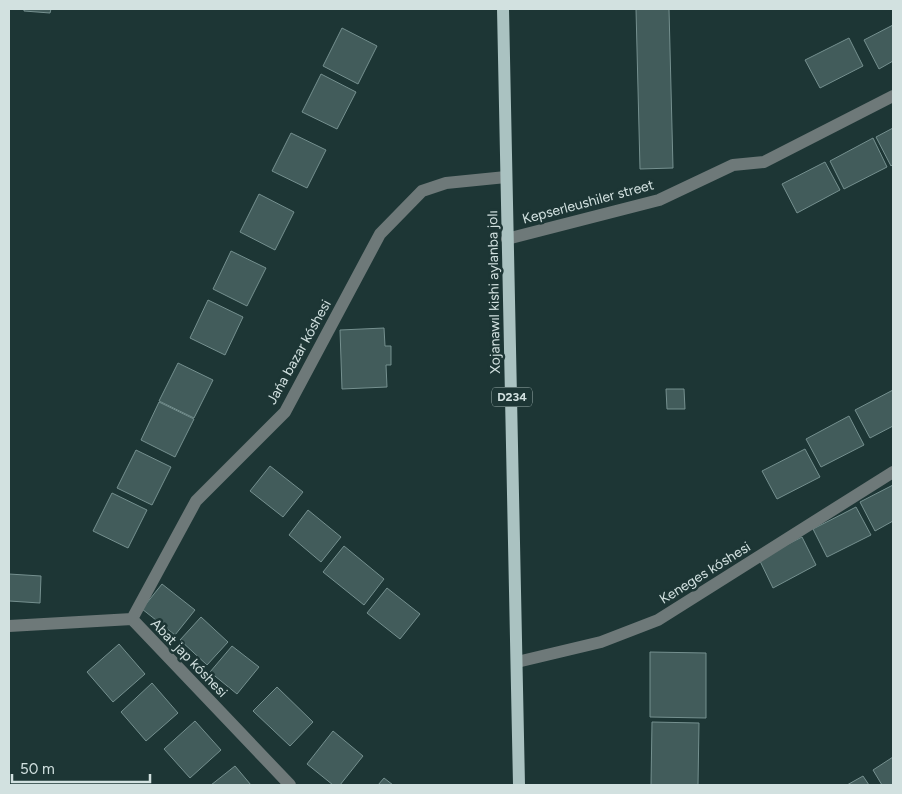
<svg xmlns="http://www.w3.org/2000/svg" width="902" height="794" font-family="Figtree,sans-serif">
<rect width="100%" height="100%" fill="#1d3635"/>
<path fill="#425c5b" stroke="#75908f" d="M24 9H51L50 13 24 11Z
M636 9H669L673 168 640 169Z
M893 25V61L879 69 864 40Z
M342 28 377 46 358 84 323 66Z
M849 38 863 66 820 88 805 60Z
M321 74 356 92 337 129 302 112Z
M893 128V164L891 166 876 137Z
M291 133 326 150 307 188 272 171Z
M873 138 887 167 844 189 830 161Z
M825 162 840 190 797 213 782 184Z
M259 194 294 212 275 250 240 232Z
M231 251 266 268 247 306 213 289Z
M208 300 243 317 225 355 190 338Z
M384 328 385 346H391V365H386L387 387 342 389 340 330Z
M178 363 213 380 194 418 159 401Z
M666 389H684L685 409H667Z
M893 390V426L870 438 855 410Z
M159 402 194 419 175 457 141 440Z
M849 416 864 445 821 467 806 439Z
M805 449 820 477 777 499 762 471Z
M136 450 171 467 152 505 117 488Z
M270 466 303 492 283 517 250 491Z
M893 485V521L875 531 860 502Z
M112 493 147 510 128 548 93 531Z
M856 507 871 535 827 557 813 529Z
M308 510 341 537 321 562 289 535Z
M802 537 816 565 773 588 759 559Z
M344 546 384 579 364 605 323 572Z
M9 574 41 576 40 603 9 601Z
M162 584 195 610 175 635 142 609Z
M387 588 420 614 400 639 367 613Z
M201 617 228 642 207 665 180 640Z
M119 644 145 674 113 702 87 672Z
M232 646 259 667 237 694 210 672Z
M650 652 706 653V718L650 717Z
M152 683 178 713 146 741 121 712Z
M277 687 313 722 290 746 253 711Z
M195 721 221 750 190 778 164 749Z
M652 722 699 723 698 785H651Z
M333 731 363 756 340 785H333L307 764Z
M893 757V785H882L873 770Z
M235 766 251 785H211Z
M863 776 869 785H847Z
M384 778 393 785H378Z"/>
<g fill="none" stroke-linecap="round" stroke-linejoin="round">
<path stroke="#6e7979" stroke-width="12" d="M507 239 659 200 733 165 764 162 893 96
M132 619 196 501 285 412 380 234 422 191 446 183 506 177
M132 619 290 785
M9 626 132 619
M517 662 601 642 658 620 893 472"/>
<path stroke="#aac2c1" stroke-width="12" d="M503 9 519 785"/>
</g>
<g text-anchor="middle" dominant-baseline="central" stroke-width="5" stroke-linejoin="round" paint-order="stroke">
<rect fill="#1d3635" stroke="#9caead" stroke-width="1" x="492" y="387.5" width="40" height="19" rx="4"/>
<g font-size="12" font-weight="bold" fill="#d2e1e0">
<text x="512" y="397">D234</text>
</g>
<g font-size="14" fill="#d2e1e0" stroke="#1d3635">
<text transform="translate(588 202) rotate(-15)">Kepserleushiler street</text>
<text transform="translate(494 292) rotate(-91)">Xojanawıl kishi aylanba jolı</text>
<text transform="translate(299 352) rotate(-61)">Jańa bazar kóshesi</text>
<text transform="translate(705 573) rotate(-32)">Keneges kóshesi</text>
<text transform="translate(189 658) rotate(46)">Abat jap kóshesi</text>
</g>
</g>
<rect width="902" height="794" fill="none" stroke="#d2e1e0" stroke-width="20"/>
<path d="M12 774v8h138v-8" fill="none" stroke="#d2e1e0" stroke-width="2.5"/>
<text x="20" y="774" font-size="15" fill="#d2e1e0" stroke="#1d3635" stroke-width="4" paint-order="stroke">50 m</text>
</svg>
